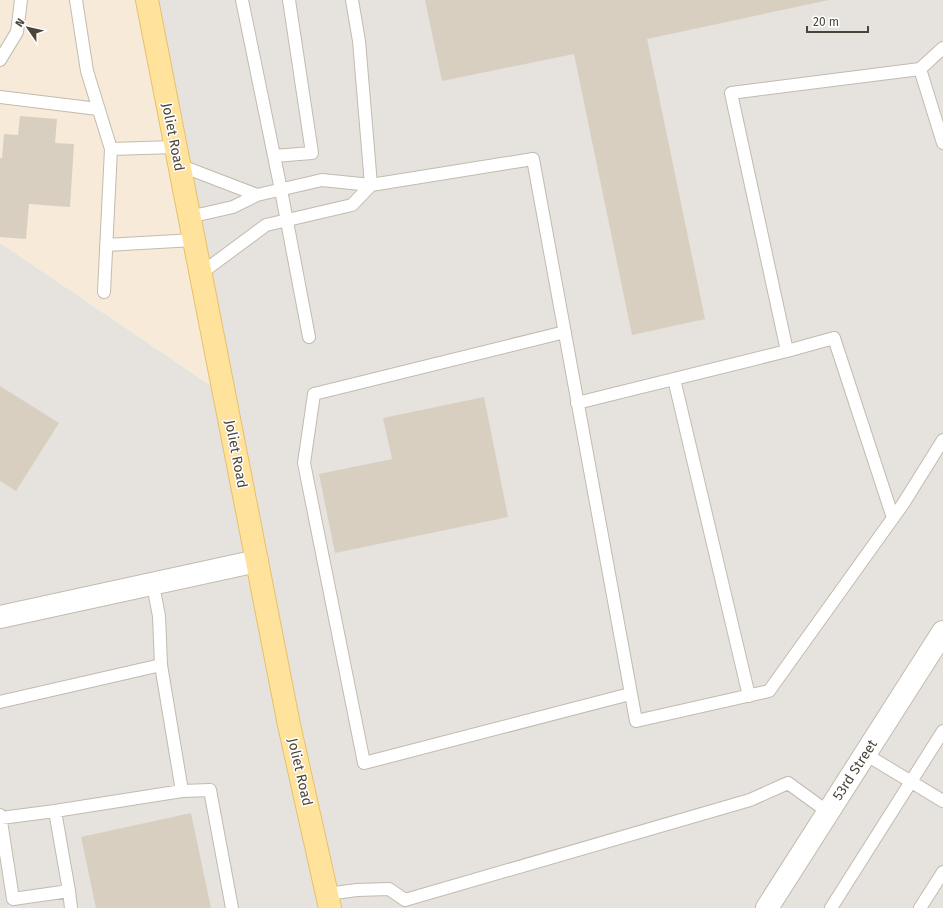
<svg xmlns="http://www.w3.org/2000/svg" width="943" height="908" font-family="'Fira Sans',sans-serif">
<rect width="100%" height="100%" fill="#f6f3ec"/>
<path fill="#f7ead8" d="M0 0H151L233 401 0 243Z"/>
<path fill="#e6e2dd" d="M151 0H943V908H0V243L233 401Z"/>
<path fill="#d8cfc1" d="M425 0H829L647 39 705 319 632 335 574 54 442 81Z
M20 116 57 119 55 143 74 144 70 207 29 204 26 239 0 237V158H2L4 134 18 135Z
M0 386 59 423 16 491 0 481Z
M484 397 508 517 335 553 319 474 392 459 383 418Z
M191 813 211 908H96L81 837Z"/>
<g fill="none" stroke-linecap="round" stroke-linejoin="round">
<g stroke="#c2bbae" stroke-width="14">
<path id="service" d="M76 0 87 71 111 149
M242 0 281 190 309 337
M352 0 359 41 371 185 533 159 636 721 769 691 903 504 943 440
M943 48 920 69 943 143
M0 60 17 32 21 0
M0 97 98 109
M274 156 312 153 289 0
M179 165 257 195 322 180 371 185 352 205 266 225 200 274
M189 217 233 207 257 195
M106 245 194 240
M104 292 111 149 175 147
M565 332 314 394 304 463 364 763 630 694
M787 351 834 338 893 518
M674 379 749 696
M577 403 787 351 731 93 920 69
M0 702 161 665
M865 754 943 801
M182 791 210 790 232 908
M55 811 182 791 161 665 159 616 153 585
M0 815 13 899 69 891 55 811 1 818
M69 891 71 908
M327 894 357 890 389 889 405 900 750 800 788 783 828 812
M831 908 943 731
M920 908 943 872"/>
</g>
<g stroke="#c2bbae" stroke-width="24">
<path id="minor" d="M0 617 257 561
M767 908 943 632"/>
</g>
<g stroke="#e6c16a" stroke-width="24">
<path id="primary" d="M147 0 289 725 330 908"/>
</g>
<use href="#service" stroke="#fff" stroke-width="12"/>
<use href="#minor" stroke="#fff" stroke-width="22"/>
<use href="#primary" stroke="#ffe39c" stroke-width="22"/>
</g>
<g text-anchor="middle" dominant-baseline="central" stroke-width="3" stroke-linejoin="round" paint-order="stroke">
<g font-size="14" fill="#4b4439" stroke="#fff">
<text transform="translate(173 137) rotate(79)">Joliet Road</text>
<text transform="translate(236 454) rotate(79)">Joliet Road</text>
<text transform="translate(855 770) rotate(-57)">53rd Street</text>
<text transform="translate(300 772) rotate(77)">Joliet Road</text>
</g>
</g>
<g transform="translate(28 28) rotate(304)" stroke="#ffffff" stroke-width="3" paint-order="stroke">
<path d="M0-3L7 15L0 10L-7 15Z" fill="#4b4439"/>
<text y="-6" font-size="11" font-weight="bold" text-anchor="middle" fill="#4b4439">N</text>
</g>
<path d="M807 26v6h61v-6" fill="none" stroke="#4b4439" stroke-width="2"/>
<text x="813" y="26" font-size="12" fill="#4b4439" stroke="#ffffff" stroke-width="3" paint-order="stroke">20 m</text>
</svg>
